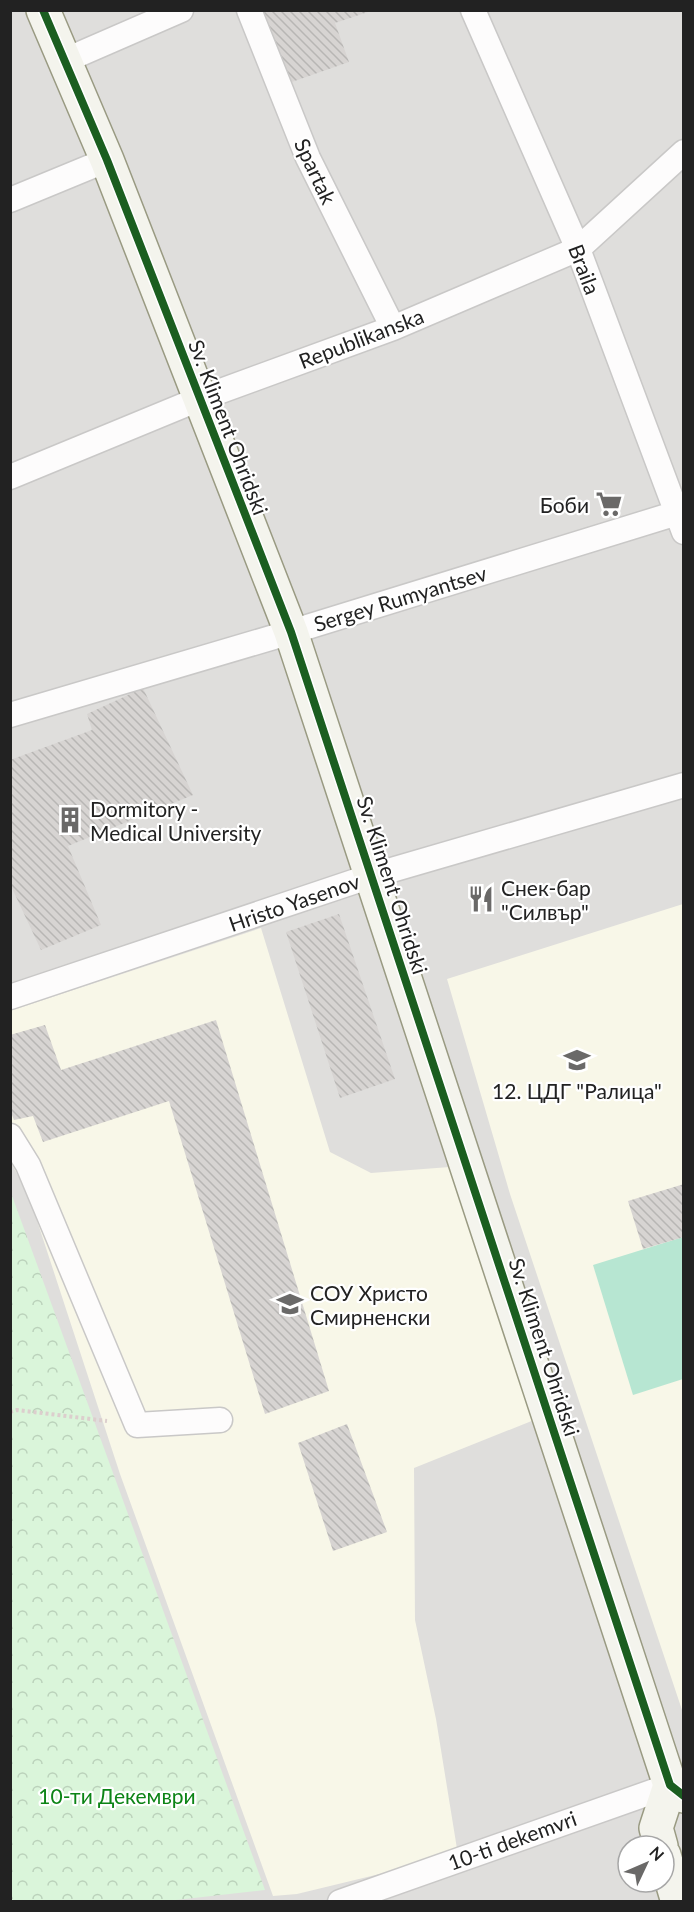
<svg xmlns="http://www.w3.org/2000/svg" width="694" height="1912" font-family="Lato,sans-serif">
<defs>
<pattern id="park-crowns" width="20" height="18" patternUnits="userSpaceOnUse" patternTransform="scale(1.5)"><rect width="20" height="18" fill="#daf5da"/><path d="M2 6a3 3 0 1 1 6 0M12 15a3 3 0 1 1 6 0" fill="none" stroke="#bbd2bb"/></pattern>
<pattern id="building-back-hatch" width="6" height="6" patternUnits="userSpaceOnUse" patternTransform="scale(1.5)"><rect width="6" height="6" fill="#d7d4d2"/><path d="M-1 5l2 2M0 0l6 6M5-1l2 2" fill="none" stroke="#b8b6b4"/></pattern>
</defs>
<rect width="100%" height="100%" fill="#f0eeeb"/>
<path fill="#dfdedc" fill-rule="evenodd" d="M11 11H683V1901L11 1902ZM628 1846H664V1882H628Z"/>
<path fill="#f8f7e8" d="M683 904V1713L510 1194 447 979Z
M261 928 330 1152 371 1173 476 1165 549 1414 414 1468 415 1620 436 1719 458 1855 297 1894 273 1896 120 1474 28 1193 11 1163 10 1011Z"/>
<path fill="url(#park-crowns)" d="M10 1193H11L265 1890 158 1902 11 1901Z"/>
<path fill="#b7e6d2" d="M683 1237V1379L633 1395 593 1265Z"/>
<path fill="url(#building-back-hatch)" d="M263 10H371V11L335 23 349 62 289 83Z
M143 688 193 795 68 846 101 925 41 950 10 884V760L92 730 87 714Z
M339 914 395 1079 340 1098 286 932Z
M216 1020 329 1391 265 1414 169 1101 43 1142 33 1116 14 1120 10 1110V1035L45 1025 61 1070Z
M684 1184V1237L643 1249 628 1201Z
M347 1424 387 1532 333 1551 298 1443Z"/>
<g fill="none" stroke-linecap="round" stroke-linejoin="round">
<g stroke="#c9c8c7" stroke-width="27">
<path id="street" d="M249 10 308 158 393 328
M473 10 578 249 684 532
M66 60 181 10
M10 200 107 160
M10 477 199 399 393 328 578 249 684 152
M10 715 291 632 677 513 684 507
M10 997 371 876 684 785
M10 1136 28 1165 137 1425 220 1420
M340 1902 680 1782"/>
</g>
<g stroke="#999a82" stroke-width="36">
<path id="secondary" d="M43 10 107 160 291 632 670 1785 684 1796
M661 1846 656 1828 670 1785
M664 1855 678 1902"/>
</g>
<path stroke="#dccecd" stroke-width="4" stroke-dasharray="3 3" stroke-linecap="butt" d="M10 1412 17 1410 107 1421"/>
<use href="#street" stroke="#fdfcfc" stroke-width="24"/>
<use href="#secondary" stroke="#f4f4ed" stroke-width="33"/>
<g stroke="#fff" stroke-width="11">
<path id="cycleway" d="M43 10 107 160 291 632 670 1785 684 1796"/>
</g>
<use href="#cycleway" stroke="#1b5e20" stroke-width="8"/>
</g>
<defs>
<g id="supermarket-bare" transform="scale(2.07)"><path d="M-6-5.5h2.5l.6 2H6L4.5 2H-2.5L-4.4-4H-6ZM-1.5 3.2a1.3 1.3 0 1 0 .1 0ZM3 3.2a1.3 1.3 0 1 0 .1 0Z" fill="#6a6968" stroke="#fff" stroke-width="2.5" paint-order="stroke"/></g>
<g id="building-bare" transform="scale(2.07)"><path d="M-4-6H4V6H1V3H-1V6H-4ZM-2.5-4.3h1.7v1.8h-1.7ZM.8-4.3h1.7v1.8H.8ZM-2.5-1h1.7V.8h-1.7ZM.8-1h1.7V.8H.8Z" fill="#6a6968" stroke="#fff" stroke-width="2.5" paint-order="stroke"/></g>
<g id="restaurant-bare" transform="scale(2.07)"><path d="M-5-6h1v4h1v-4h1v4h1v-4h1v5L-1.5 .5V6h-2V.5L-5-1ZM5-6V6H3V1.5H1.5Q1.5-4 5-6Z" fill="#6a6968" stroke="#fff" stroke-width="2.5" paint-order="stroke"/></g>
<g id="school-bare" transform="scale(2.07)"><path d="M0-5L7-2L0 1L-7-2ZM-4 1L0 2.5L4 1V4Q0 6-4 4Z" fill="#6a6968" stroke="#fff" stroke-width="2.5" paint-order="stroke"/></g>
</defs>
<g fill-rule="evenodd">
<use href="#supermarket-bare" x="609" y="504"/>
<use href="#building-bare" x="70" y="820"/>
<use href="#restaurant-bare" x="481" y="899"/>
<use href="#school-bare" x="577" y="1060"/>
<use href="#school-bare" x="290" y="1304"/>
</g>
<g text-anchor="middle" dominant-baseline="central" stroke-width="4.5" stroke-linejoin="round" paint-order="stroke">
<g font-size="21" fill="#222" stroke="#fff">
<text transform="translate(316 171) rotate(65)">Spartak</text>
<text transform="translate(585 269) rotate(69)">Braila</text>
<text transform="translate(361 338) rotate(-21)">Republikanska</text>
<text transform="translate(229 427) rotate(69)">Sv. Kliment Ohridski</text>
<text transform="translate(400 598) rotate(-17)">Sergey Rumyantsev</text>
<text transform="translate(393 885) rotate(72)">Sv. Kliment Ohridski</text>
<text transform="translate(294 902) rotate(-19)">Hristo Yasenov</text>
<text transform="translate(545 1347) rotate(72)">Sv. Kliment Ohridski</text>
<text transform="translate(512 1840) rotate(-20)">10-ti dekemvri</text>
</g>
<g font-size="21" fill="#222" stroke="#fff" text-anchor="start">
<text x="589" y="504" text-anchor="end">Боби</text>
<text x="90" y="808">Dormitory -<tspan x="90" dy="24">Medical University</tspan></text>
<text x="501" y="887">Снек-бар<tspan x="501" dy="24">"Силвър"</tspan></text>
<text x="577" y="1090" text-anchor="middle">12. ЦДГ "Ралица"</text>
<text x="310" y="1292">СОУ Христо<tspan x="310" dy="24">Смирненски</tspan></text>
</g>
<g font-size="21" fill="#0c8416" stroke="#fff">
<text x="117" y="1795">10-ти Декември</text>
</g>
</g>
<rect width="694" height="1912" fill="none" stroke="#222222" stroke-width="24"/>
<g transform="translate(646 1864) rotate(46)"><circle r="28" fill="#ffffff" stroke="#a7a7a7" stroke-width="1.5"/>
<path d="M0-4.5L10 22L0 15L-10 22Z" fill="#6a6968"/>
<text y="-9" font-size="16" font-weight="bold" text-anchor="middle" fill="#222222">N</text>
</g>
</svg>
